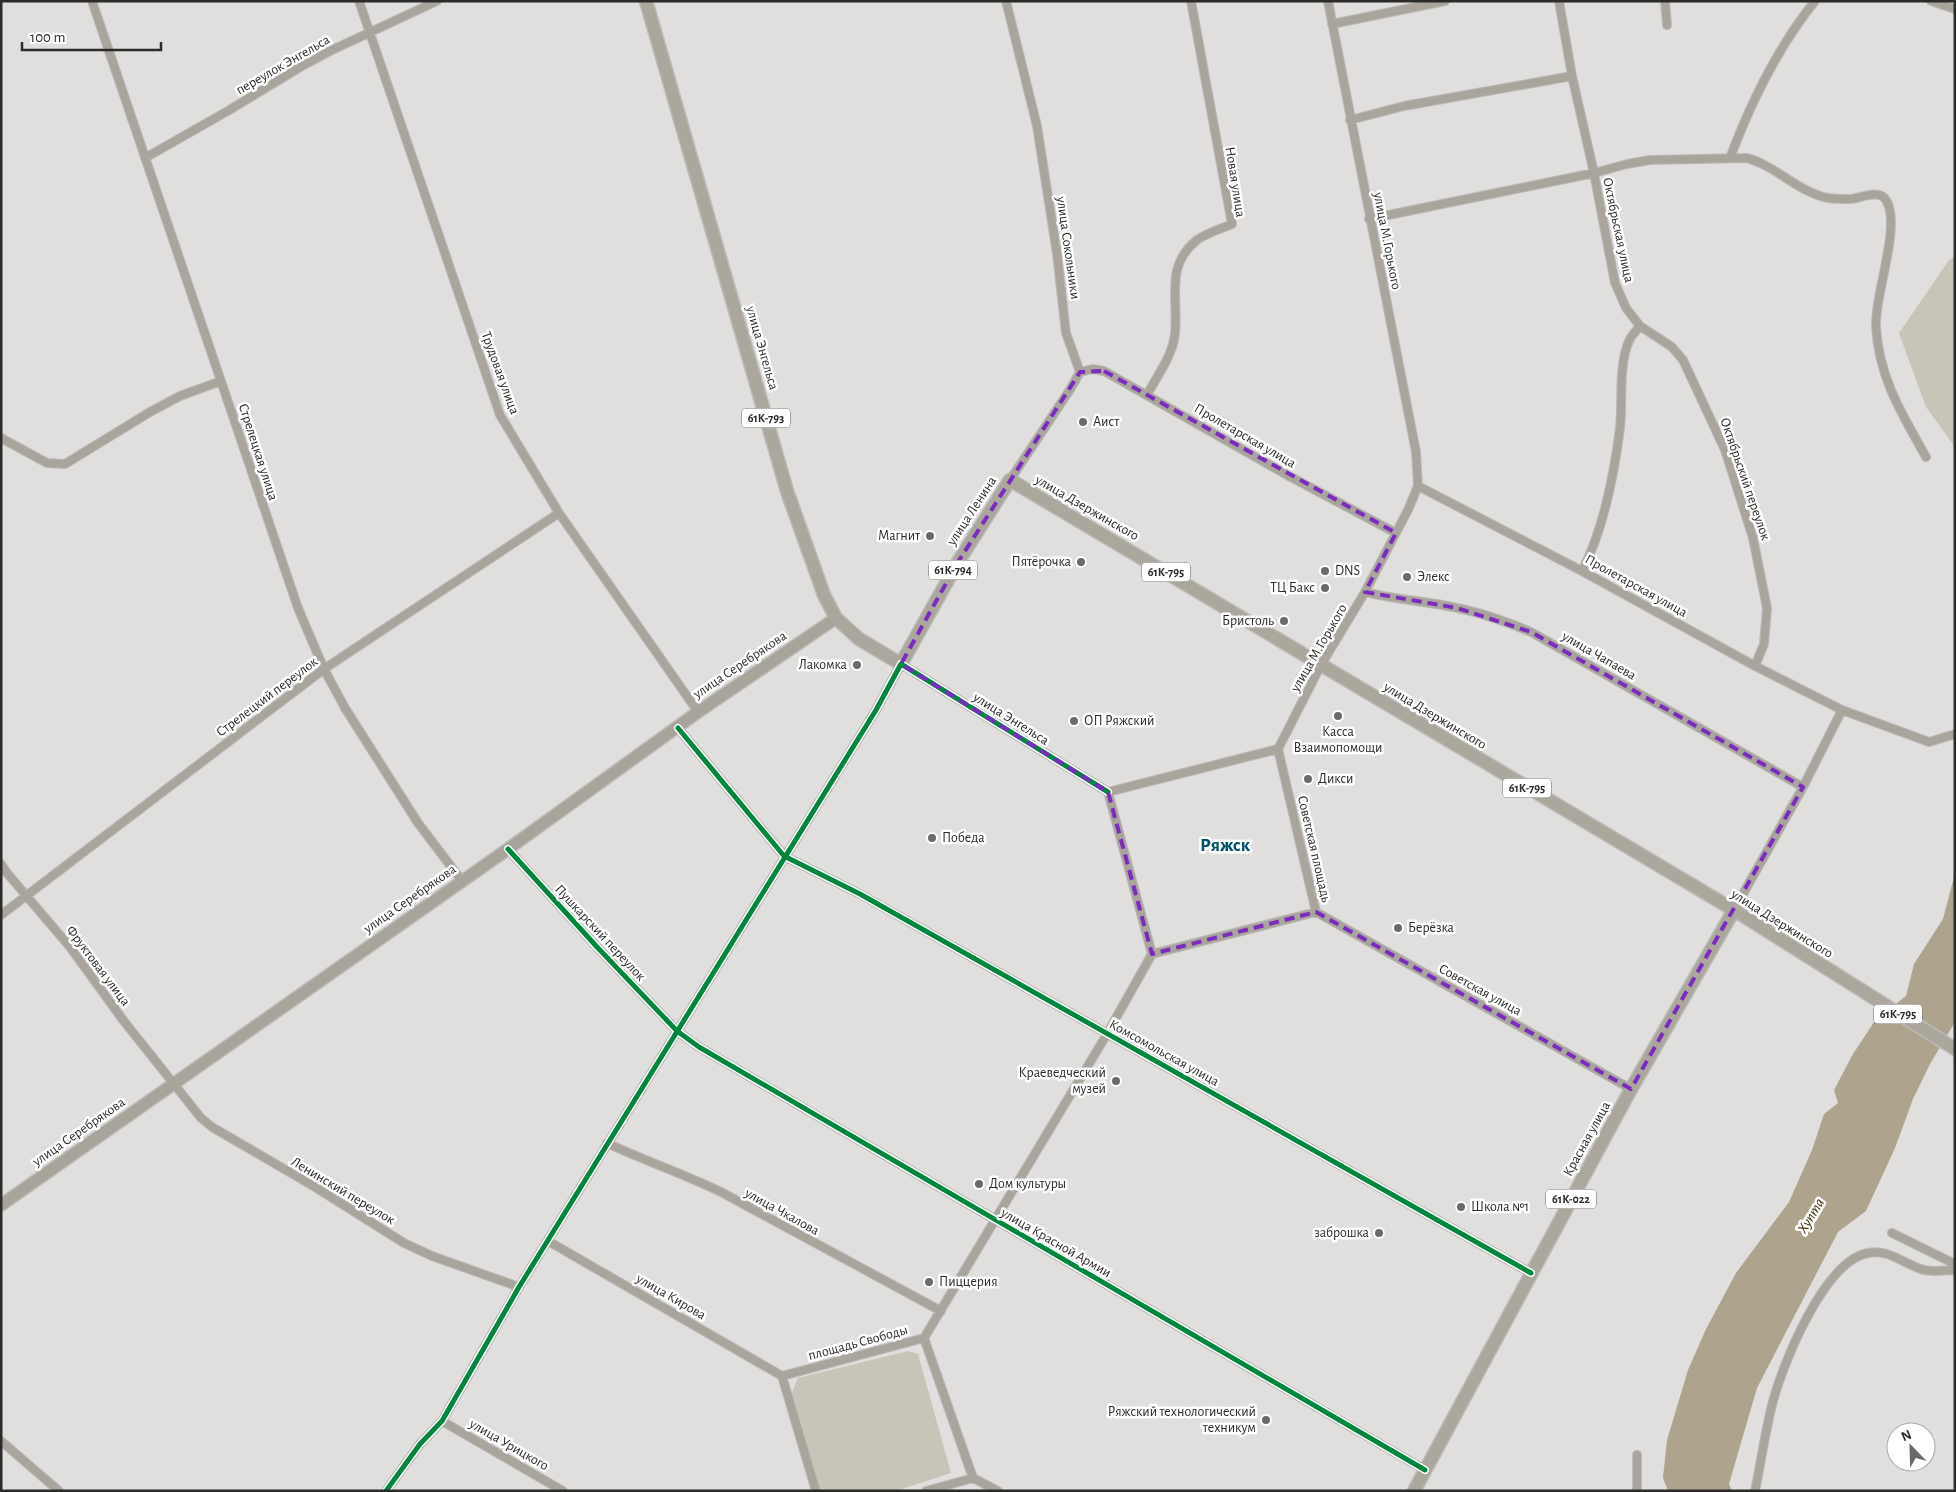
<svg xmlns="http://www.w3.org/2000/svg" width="1956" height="1492" font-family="'Alegreya Sans',sans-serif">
<rect width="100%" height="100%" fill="#e0dfdd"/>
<path fill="#c9c4b8" d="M1955 257V447L1926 407 1899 333 1949 260Z
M908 1351 918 1354 951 1473 896 1491H821L792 1392 798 1378Z"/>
<path fill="#aea48e" d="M1955 873V1022L1930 1064 1913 1099 1895 1148 1866 1211 1838 1232 1757 1388 1729 1484 1732 1491H1668L1663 1478 1667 1440 1688 1370 1706 1329 1736 1273 1789 1202 1812 1150 1824 1114 1838 1103 1834 1090 1853 1054 1876 1019 1906 996 1914 964 1943 919Z"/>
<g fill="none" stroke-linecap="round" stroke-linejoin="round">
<g stroke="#bbbbba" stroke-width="10">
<path id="street" d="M92 1 298 608 324 669 345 708 418 823 462 881
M359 1 500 415 559 513 698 712
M1006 1 1037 126 1057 254 1066 333 1080 372 1071 388 1010 480
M1559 1 1572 76 1594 173 1615 283 1626 308 1640 326 1672 347 1683 360 1725 450 1753 538 1767 608 1764 644 1755 666
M1665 1 1667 25
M1931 1 1955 9
M1332 24 1445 1
M1350 120 1404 106 1572 76
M145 158 226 112 302 66 330 51 437 1
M1730 158C1751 102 1777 48 1815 1
M1369 219 1594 173 1627 164 1650 160 1746 158C1774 164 1797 192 1828 198 1835 199 1843 199 1850 199 1861 198 1879 189 1886 200 1902 225 1874 296 1876 327 1879 378 1902 414 1926 457
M1080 372 1093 369 1104 371 1287 475 1396 533
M1147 395C1156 378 1170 359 1174 340 1181 303 1162 268 1197 240 1206 233 1221 229 1232 224L1191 1
M1 438 47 463 65 464 150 412 180 396 221 381
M1418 486 1582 571 1755 666 1842 710 1929 742 1955 734
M1582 571C1604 529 1614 475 1620 428 1623 401 1618 366 1629 341 1631 336 1636 331 1640 326
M1365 592C1396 600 1427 601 1457 608 1483 613 1507 622 1531 632L1803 787
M678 728 784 856 860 894 1531 1273
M1278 749 1321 665 1365 592 1408 510 1418 486 1416 452 1328 1
M1108 792 1278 749
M1108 792 1152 954
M508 849 597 947 677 1031 699 1047 1425 1470
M1 864 7 873 70 947 123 1020 201 1118 212 1127 315 1187 404 1243 432 1256 519 1287
M1734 910 1803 787 1842 710
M1316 912 1631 1089
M1 915 324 669 559 513
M1152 954 1316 912 1278 749
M607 1143C645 1161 684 1174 721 1192L941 1311
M1892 1233 1955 1264
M548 1241 782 1376
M924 1338 1107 1034 1152 954
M924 1338 973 1478 926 1491
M782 1376 924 1338
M782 1376 816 1491
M442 1421 563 1491
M1 1441 59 1491
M973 1478 998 1491
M386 1491 420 1444 442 1421 519 1287 876 710 901 664 1108 792
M1637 1491V1455
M1755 1491C1761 1462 1765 1433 1772 1405 1782 1365 1824 1261 1868 1253 1889 1249 1902 1263 1921 1269 1932 1273 1943 1270 1955 1270"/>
</g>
<g stroke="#bbbbba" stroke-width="14">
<path id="secondary" d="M1 1205 508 849 698 712 836 618"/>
</g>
<g stroke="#bbbbba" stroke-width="15">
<path id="primary" d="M646 1 787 491 824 595 836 618 859 639 901 664 958 562 1010 480 1734 910 1955 1049
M1414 1491 1631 1089 1734 910"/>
</g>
<use href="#street" stroke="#aaa59c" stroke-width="8"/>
<use href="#secondary" stroke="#a9a49a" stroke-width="11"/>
<use href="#primary" stroke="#aba79c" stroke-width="12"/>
<g stroke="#fff" stroke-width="8">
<path id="cycleway" d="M678 728 784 856 860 894 1531 1273
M508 849 597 947 677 1031 699 1047 1425 1470
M386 1491 420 1444 442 1421 519 1287 876 710 901 664 1108 792"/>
</g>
<use href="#cycleway" stroke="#00873e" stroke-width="5"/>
</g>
<path fill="none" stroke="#7b2cbf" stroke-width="4" stroke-dasharray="10 6" stroke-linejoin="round" d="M1104 371 1396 533 1365 592 1457 608 1531 632 1803 787 1631 1089 1316 912 1152 954 1108 792 901 664 958 562 1080 372Z"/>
<g fill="#6a6a69" stroke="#fff" stroke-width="2">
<circle cx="1083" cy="422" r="5"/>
<circle cx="930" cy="536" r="5"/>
<circle cx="1081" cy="562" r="5"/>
<circle cx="1325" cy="571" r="5"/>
<circle cx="1407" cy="577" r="5"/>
<circle cx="1325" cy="588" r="5"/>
<circle cx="1284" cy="621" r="5"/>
<circle cx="857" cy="665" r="5"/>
<circle cx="1338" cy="716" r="5"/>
<circle cx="1074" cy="721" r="5"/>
<circle cx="1308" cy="779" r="5"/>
<circle cx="932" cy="838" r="5"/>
<circle cx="1398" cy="928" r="5"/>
<circle cx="1116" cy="1081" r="5"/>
<circle cx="979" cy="1184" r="5"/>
<circle cx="1461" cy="1207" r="5"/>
<circle cx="1379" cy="1233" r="5"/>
<circle cx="929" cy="1282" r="5"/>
<circle cx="1266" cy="1420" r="5"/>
</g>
<g text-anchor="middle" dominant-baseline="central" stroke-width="5" stroke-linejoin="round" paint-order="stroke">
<g fill="#fff" stroke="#6b6b6a" stroke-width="1">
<rect x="742" y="408.5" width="48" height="19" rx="4"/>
<rect x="929" y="560.5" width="48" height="19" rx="4"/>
<rect x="1142" y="562.5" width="48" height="19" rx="4"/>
<rect x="1503" y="778.5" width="48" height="19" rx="4"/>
<rect x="1874" y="1004.5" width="48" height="19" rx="4"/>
<rect x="1546" y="1189.5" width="50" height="19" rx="4"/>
</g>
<g font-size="12" font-weight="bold" fill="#2b2b2a">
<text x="766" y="418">61К-793</text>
<text x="953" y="570">61К-794</text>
<text x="1166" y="572">61К-795</text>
<text x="1527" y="788">61К-795</text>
<text x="1898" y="1014">61К-795</text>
<text x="1571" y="1199">61К-022</text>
</g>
<g font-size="14" fill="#2b2b2a" stroke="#fff">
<text transform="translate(283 65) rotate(-30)">переулок Энгельса</text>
<text transform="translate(1235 182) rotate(81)">Новая улица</text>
<text transform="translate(1618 230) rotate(78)">Октябрьская улица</text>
<text transform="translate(1387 241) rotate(79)">улица М.Горького</text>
<text transform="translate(1068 248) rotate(82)">улица Сокольники</text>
<text transform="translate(762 348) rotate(74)">улица Энгельса</text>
<text transform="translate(500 373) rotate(70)">Трудовая улица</text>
<text transform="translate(1245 436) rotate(30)">Пролетарская улица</text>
<text transform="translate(258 452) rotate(72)">Стрелецкая улица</text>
<text transform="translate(1745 479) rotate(71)">Октябрьский переулок</text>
<text transform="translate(1087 508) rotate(30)">улица Дзержинского</text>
<text transform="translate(972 511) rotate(-57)">улица Ленина</text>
<text transform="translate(1636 586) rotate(29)">Пролетарская улица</text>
<text transform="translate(1319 648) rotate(-60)">улица М.Горького</text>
<text transform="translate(1599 656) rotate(30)">улица Чапаева</text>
<text transform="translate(740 665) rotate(-34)">улица Серебрякова</text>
<text transform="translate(267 697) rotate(-37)">Стрелецкий переулок</text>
<text transform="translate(1435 716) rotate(31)">улица Дзержинского</text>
<text transform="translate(1011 719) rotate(32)">улица Энгельса</text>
<text transform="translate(1314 849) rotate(77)">Советская площадь</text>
<text transform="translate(410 899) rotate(-35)">улица Серебрякова</text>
<text transform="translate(1782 924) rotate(32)">улица Дзержинского</text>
<text transform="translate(600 933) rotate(47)">Пушкарский переулок</text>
<text transform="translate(98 966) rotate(53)">Фруктовая улица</text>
<text transform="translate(1480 990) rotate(29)">Советская улица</text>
<text transform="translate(1164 1053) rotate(29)">Комсомольская улица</text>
<text transform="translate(79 1132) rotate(-35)">улица Серебрякова</text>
<text transform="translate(1587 1139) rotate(-61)">Красная улица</text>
<text transform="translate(343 1191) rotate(31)">Ленинский переулок</text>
<text transform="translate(782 1212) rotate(29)">улица Чкалова</text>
<text transform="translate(1056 1243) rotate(30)">улица Красной Армии</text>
<text transform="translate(671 1297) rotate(30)">улица Кирова</text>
<text transform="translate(858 1343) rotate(-15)">площадь Свободы</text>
<text transform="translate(509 1445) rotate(30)">улица Урицкого</text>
</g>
<g font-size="14" fill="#2b2b2a" stroke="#fff" text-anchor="start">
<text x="1093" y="422">Аист</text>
<text x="920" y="536" text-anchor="end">Магнит</text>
<text x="1071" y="562" text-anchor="end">Пятёрочка</text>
<text x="1335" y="571">DNS</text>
<text x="1417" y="577">Элекс</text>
<text x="1315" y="588" text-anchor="end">ТЦ Бакс</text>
<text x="1274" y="621" text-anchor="end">Бристоль</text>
<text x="847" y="665" text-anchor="end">Лакомка</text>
<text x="1084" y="721">ОП Ряжский</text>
<text x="1338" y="732" text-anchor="middle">Касса<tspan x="1338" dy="16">Взаимопомощи</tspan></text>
<text x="1318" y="779">Дикси</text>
<text x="942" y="838">Победа</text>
<text x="1408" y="928">Берёзка</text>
<text x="1106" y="1073" text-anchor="end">Краеведческий<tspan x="1106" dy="16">музей</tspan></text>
<text x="989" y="1184">Дом культуры</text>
<text x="1471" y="1207">Школа №1</text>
<text x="1369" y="1233" text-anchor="end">заброшка</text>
<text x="939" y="1282">Пиццерия</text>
<text x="1256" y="1412" text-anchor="end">Ряжский технологический<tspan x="1256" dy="16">техникум</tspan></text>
</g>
<g font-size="15" font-style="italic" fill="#3c2c02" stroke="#fff">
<text transform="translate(1811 1216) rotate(-59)">Хупта</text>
</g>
<g font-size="19" font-weight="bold" fill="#01506b" stroke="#fff">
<text x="1225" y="845">Ряжск</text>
</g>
</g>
<rect width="1956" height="1492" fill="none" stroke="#2b2b2a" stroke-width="5"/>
<g transform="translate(1911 1447) rotate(337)"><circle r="24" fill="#ffffff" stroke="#aaaaaa"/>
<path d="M0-4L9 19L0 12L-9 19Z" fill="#6a6a69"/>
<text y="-8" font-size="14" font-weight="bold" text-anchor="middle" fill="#2b2b2a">N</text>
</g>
<path d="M22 42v8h139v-8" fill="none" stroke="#2b2b2a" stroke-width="2.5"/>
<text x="30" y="42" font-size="15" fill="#2b2b2a" stroke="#ffffff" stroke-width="4" paint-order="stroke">100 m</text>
</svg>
